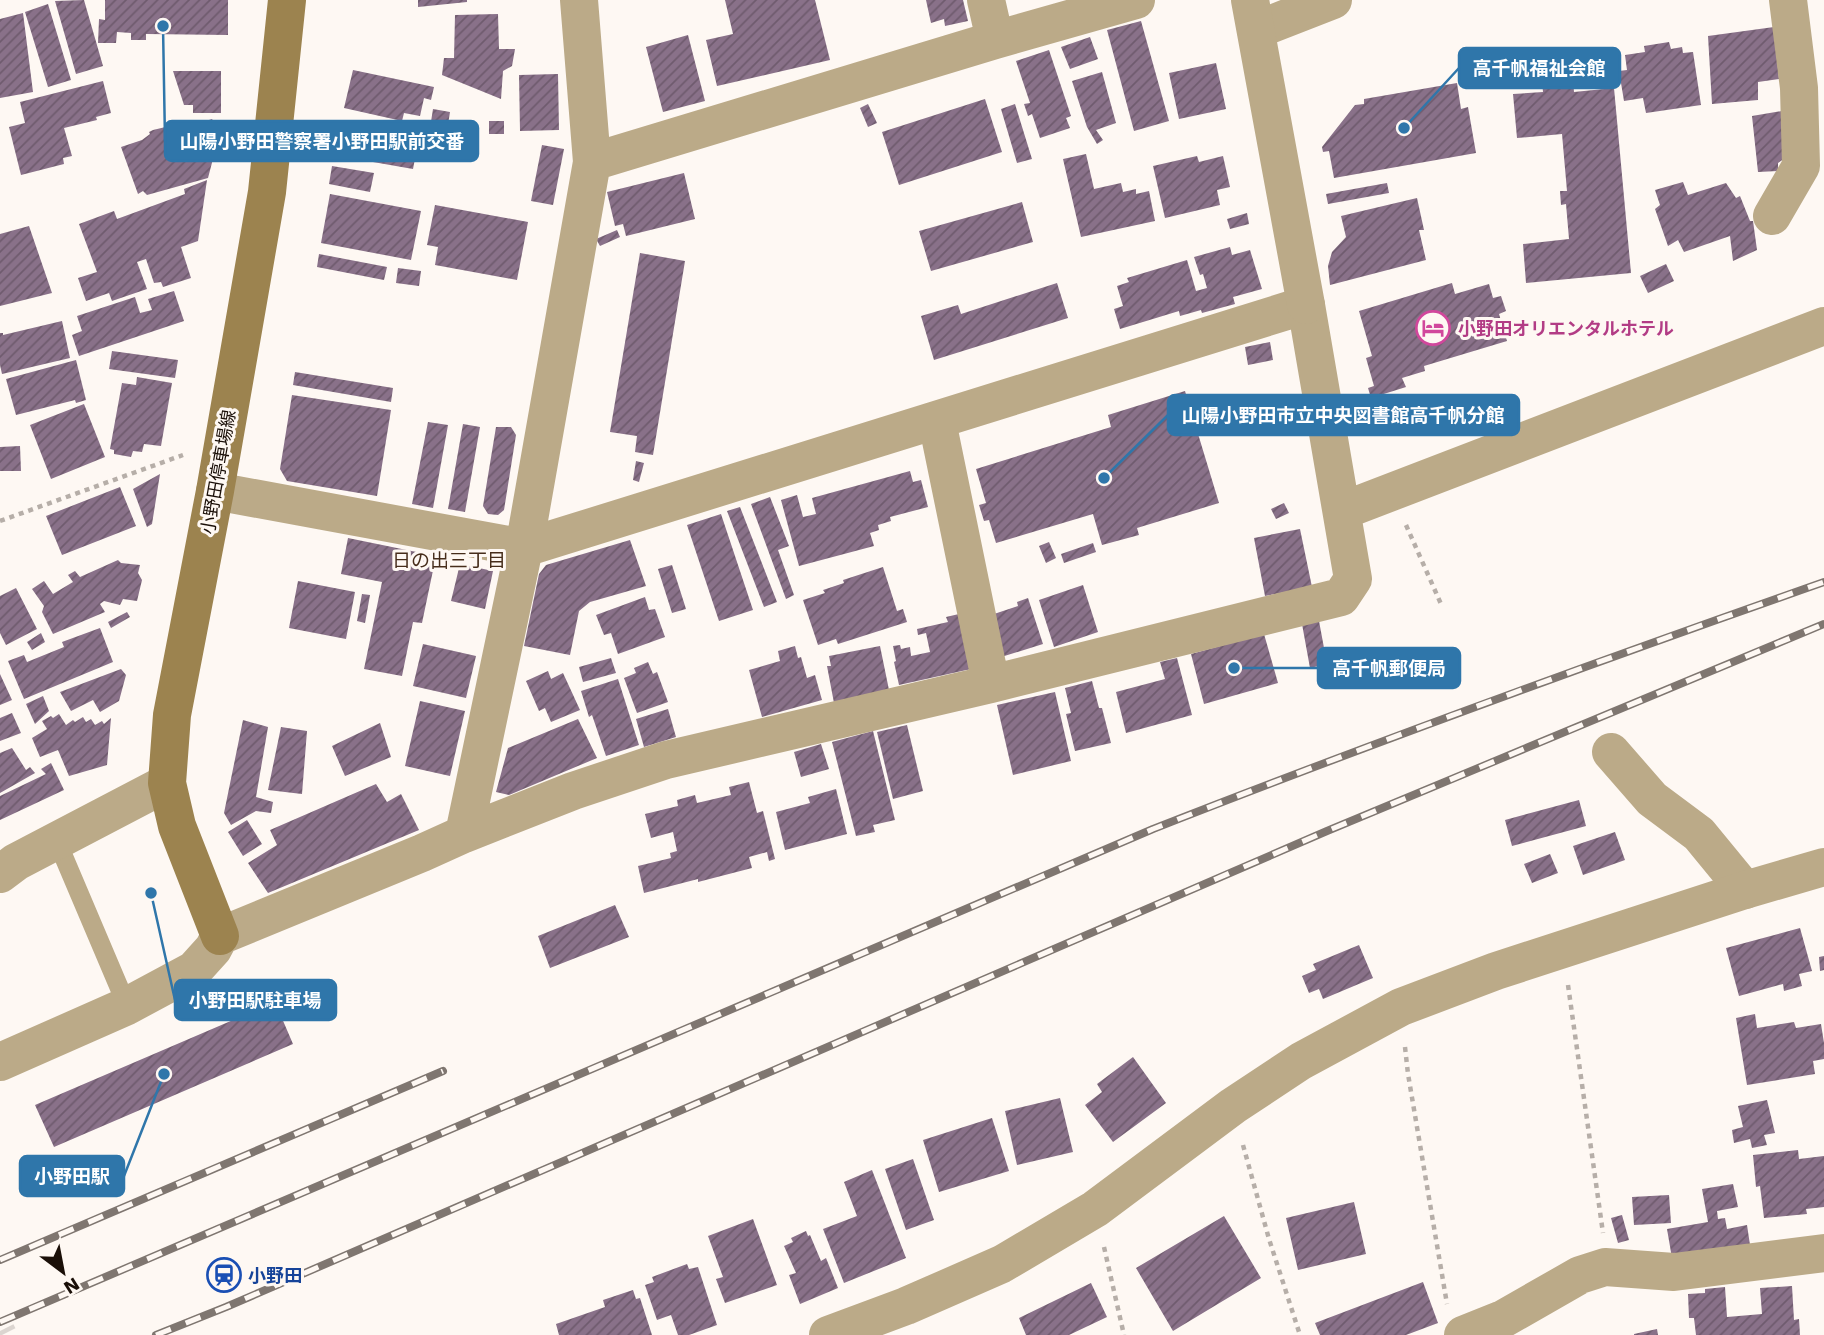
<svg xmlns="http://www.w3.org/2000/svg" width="1824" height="1335" font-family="'Work Sans','Noto Sans JP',sans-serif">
<defs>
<pattern id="building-hatch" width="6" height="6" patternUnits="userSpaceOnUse" patternTransform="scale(1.75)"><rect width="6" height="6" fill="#897189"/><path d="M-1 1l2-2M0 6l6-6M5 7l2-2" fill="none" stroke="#6f5b6e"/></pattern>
</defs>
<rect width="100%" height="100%" fill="#fef8f3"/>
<path fill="url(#building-hatch)" d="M84 0 103 66 76 74 55 1Z
M105 0H228V35L146 34V40H131V33L117 32 116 43H98L99 19 105 20Z
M418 0H467V2L418 7Z
M725 0H815L830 60 717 86 706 40 733 34Z
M926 0H963L968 21 945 26 944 19 931 23Z
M48 4 71 80 48 87 25 12Z
M23 13 33 92 0 98V19Z
M498 14 499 49H515L512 66 503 71 501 99 442 75 444 58H454L455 15Z
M1141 21 1169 121 1134 131 1107 30Z
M1774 27 1779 79 1758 82V100L1712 104 1708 36Z
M688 35 705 101 663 112 646 47Z
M1090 37 1098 59 1070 69 1061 47Z
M1669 42 1671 49 1682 47 1683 53 1693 52 1701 105 1646 113 1643 98 1624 101 1619 71 1627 70 1625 55 1645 52 1644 46Z
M1049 50 1071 116 1066 118 1070 128 1040 138 1032 114 1028 116 1024 104 1030 103 1016 61Z
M1216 63 1226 109 1179 119 1169 73Z
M1572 68 1574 92 1614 88 1631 273 1526 283 1523 244 1569 239 1566 204 1561 205 1560 191H1567L1562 134 1517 138 1513 94 1543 92 1541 71Z
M353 70 434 87 431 100 424 98 420 116 404 113 402 121 344 108Z
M173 71H221V113H193V105H184Z
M1102 72 1116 123 1096 130 1103 140 1097 144 1087 127 1072 81Z
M558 74 559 130 520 131 519 75Z
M103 81 111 113 96 117 97 120 64 128 72 156 63 158 64 164 21 175 9 127 25 123 20 102Z
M1457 83 1461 109 1468 107 1476 153 1334 178 1329 151 1323 152 1322 147 1355 105 1364 104V99Z
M985 99 1002 152 899 185 882 132Z
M868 104 877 123 868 127 860 108Z
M1015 104 1032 159 1017 163 1001 109Z
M433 109 450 112 447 131 430 128Z
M1782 111 1785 158 1778 163V171L1758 172 1752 116Z
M212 119 220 132 208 178 147 195 143 191 138 194 121 147 142 140 150 134 149 132 153 130 178 124 181 129Z
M489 121H504V134H489Z
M339 123 419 138 413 169 333 155Z
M542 145 564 149 553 205 531 201Z
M1086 154 1094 189 1121 183 1123 192 1136 189V194L1149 191 1155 221 1081 237 1063 159Z
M1197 156 1199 162 1223 156 1230 187 1217 190 1220 205 1165 218 1153 166Z
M332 166 374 173 370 192 329 184Z
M684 173 695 219 626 236 623 224 615 226 607 192Z
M207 180 198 241 181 247 191 278 163 287 161 282 154 283 146 259 137 262 147 289 112 301 109 293 86 301 78 278 97 272 79 224 114 211 117 219 185 194 184 189Z
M1683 182 1688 195 1726 183 1736 198 1740 196 1750 221H1753L1757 250 1733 261 1730 236 1684 252 1678 240 1668 246 1655 209 1660 205 1655 190Z
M1387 183 1389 193 1328 204 1326 194Z
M330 194 421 211 411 260 321 243Z
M1417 198 1424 230H1419L1426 260 1330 285 1328 266 1332 252 1346 237 1341 216Z
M1022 202 1033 242 931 271 919 231Z
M435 205 528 222 517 280 435 265 438 247 427 245Z
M1247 213 1249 224 1230 229 1227 219Z
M29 226 52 293 0 306V234Z
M617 230 620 237 600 246 596 239Z
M1230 247 1232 255 1250 250 1262 289 1233 297 1235 304 1202 313 1201 310 1180 316 1179 311 1120 329 1114 309 1123 306 1117 286 1129 282 1127 278 1187 260 1196 291 1207 288 1203 274 1200 275 1194 257Z
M640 253 685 261 653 455 635 452 637 436 610 432Z
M319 254 387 267 384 280 317 267Z
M1666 264 1674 281 1648 293 1640 276Z
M398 268 421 271 419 286 396 283Z
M1057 283 1068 318 934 360 921 316 958 305 961 314Z
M1452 283 1455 294 1489 284 1493 298 1501 296 1506 311 1499 314 1507 341 1424 366 1425 371 1402 378 1406 387 1371 398 1368 388 1374 386 1366 358 1372 356 1359 311Z
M174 291 184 321 79 356 72 335 82 331 77 316 135 297 140 313 152 310 148 299Z
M62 321 70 358 2 374 0 365V333H3V335Z
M1270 342 1273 360 1248 365 1245 347Z
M112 351 178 360 175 378 109 369Z
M76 360 86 400 76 403 75 400 16 415 6 379Z
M295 372 393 388 391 402 293 385Z
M137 377 172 383 161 446 144 444 142 452 133 451 131 457 114 454V450L110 449 122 383 136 385Z
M1185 391 1219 503 1137 528 1139 535 1102 545 1093 514 996 543 989 520 984 521 979 505 986 503 976 469 1111 427 1108 415Z
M292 395 391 410 377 496 287 481 280 469Z
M84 404 105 457 51 479 30 425Z
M428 422 448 425 433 508 412 504Z
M463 424 480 427 465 512 448 509Z
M496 427H511L516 435 504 510 498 515 488 514 483 506Z
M20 446 21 471H0V447Z
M636 461 644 463 639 482 633 480Z
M910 471 913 482 921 480 928 507 890 517 891 521 878 525 879 530 870 533 874 546 799 566 781 500 797 495 803 517 816 514 812 498Z
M160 474 152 524 147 527 133 489Z
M120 487 136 526 62 555 46 516Z
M770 497 789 546 778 550 794 595 786 599 751 504Z
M1284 503 1289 513 1276 519 1271 509Z
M740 507 777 602 764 607 727 511Z
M721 514 753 610 719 621 687 525Z
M1300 529 1312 587 1265 596 1254 538Z
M348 538 436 556 422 623 413 622 402 676 364 669 382 582 341 574Z
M630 540 646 586 590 602 579 611 570 655 524 646 539 574 546 565Z
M1049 542 1056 558 1046 563 1039 546Z
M1093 543 1096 552 1064 563 1061 554Z
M118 560 121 563 140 565 138 573 142 580 137 601 123 599 120 605 104 601 100 604 105 612 53 634 42 612 44 606 32 589 44 581 53 594 73 582 68 575 75 571 80 577Z
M460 564 493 571 485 609 451 601Z
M672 565 686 609 672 613 658 569Z
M883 567 897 611 903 609 907 622 838 644 836 639 818 645 803 600 825 593 823 590 844 583 843 580Z
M298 581 355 592 346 639 289 628Z
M1083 585 1098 632 1054 647 1039 600Z
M16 588 37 629 6 645 0 633V596Z
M362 594 370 595 365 623 357 621Z
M645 597 649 610 655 609 665 637 618 654 611 633 604 635 596 615Z
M1028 598 1043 644 998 658 985 617 1018 606 1017 602Z
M127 612 130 617 111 628 108 622Z
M959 614 971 669 899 685 894 662 896 661 893 646 900 645 901 649 910 647 911 656 930 652 926 633 918 635 917 629 948 622 946 617Z
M1319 621 1327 664 1310 668 1302 624Z
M100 628 113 662 24 699 8 661 24 655 27 662 64 647 62 642Z
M41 633 45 642 32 650 27 642Z
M1264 634 1278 683 1204 704 1191 654Z
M423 644 476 656 466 698 413 686Z
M795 646 798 658 801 657 807 678 815 675 822 700 762 717 749 670 780 661 778 651Z
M880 646 889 690 834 703 827 666H831L829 656Z
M611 658 616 673 583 682 579 667Z
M1177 658 1192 715 1126 733 1116 692 1165 679 1160 662Z
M648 662 653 674 657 672 668 702 637 713 624 678 636 673 634 668Z
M121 669 126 675 119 701 100 712 93 700 71 711 60 692Z
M548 671 551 679 563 673 580 710 551 722 545 708 539 711 526 681Z
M0 674 12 700 0 705Z
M618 679 639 745 606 756 592 715 589 717 581 691Z
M1092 681 1099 708H1102L1111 743 1075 751 1066 714 1071 713 1065 688Z
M1055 692 1071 761 1013 775 997 705Z
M43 696 49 711 35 724 26 704Z
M420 701 465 711 450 776 405 766Z
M668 709 676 737 644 747 636 719Z
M12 713 21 733 0 741V718Z
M59 714 66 725 73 720 75 722 83 717 86 722 91 719 95 725 102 721 104 724 111 718 107 765 69 776 58 750 40 757 32 738 47 729 42 721 51 716 53 718Z
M578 719 597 758 509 795 496 792 508 748Z
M243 720 268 727 256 797 273 802 271 813 256 811 231 825 224 813Z
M380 723 391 757 345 776 332 746Z
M907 725 923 791 893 799 877 732Z
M281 727 307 731 302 794 268 790Z
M873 731 895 820 873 825 875 832 856 836 832 742Z
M821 744 829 769 801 777 794 752Z
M12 748 26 770 30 767 35 773 0 793V753Z
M51 763 64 790 0 820V796L46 774 41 769Z
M749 782 757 813 763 811 775 859 769 861 767 852 749 857 752 868 698 882V879L644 893 638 866 671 858 670 853 677 851 673 832 651 838 645 814 678 806 677 800 695 795 697 803 731 795 729 787Z
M376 784 387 802 401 794 419 830 268 893 248 863 277 845 270 830Z
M836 789 847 834 785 850 776 812 810 803 808 797Z
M1579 800 1586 826 1512 846 1505 820Z
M247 820 262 844 243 856 228 832Z
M1615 832 1625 860 1583 875 1573 846Z
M1550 854 1558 873 1532 883 1524 864Z
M615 905 629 937 550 968 538 936Z
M1800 928 1812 971 1799 974 1802 986 1784 991 1783 984 1739 996 1726 948Z
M1359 945 1373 978 1323 999 1319 989 1309 993 1302 976 1316 970 1313 964Z
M1824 956V970L1820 971 1819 957Z
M275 1002 293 1044 54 1147 35 1105Z
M1755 1014 1757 1028 1794 1022 1796 1028 1821 1024 1824 1043V1059L1813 1061 1815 1074 1747 1085 1736 1018Z
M1133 1057 1166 1103 1113 1142 1085 1105 1102 1092 1097 1084Z
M1060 1098 1073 1152 1017 1165 1005 1111Z
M1767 1100 1775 1133 1764 1135 1767 1145 1752 1148 1750 1139 1734 1143 1732 1130 1743 1127 1738 1106Z
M992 1118 1009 1171 939 1192 923 1140Z
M1798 1150 1799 1159 1824 1156V1207L1806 1209 1807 1214 1764 1218 1760 1186 1756 1187 1753 1155Z
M913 1159 934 1220 906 1230 885 1169Z
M872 1170 906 1258 844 1283 823 1229 857 1216 844 1182Z
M1733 1184 1738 1207 1717 1211 1718 1219 1725 1218 1727 1229 1747 1225 1750 1245 1673 1264 1667 1229 1708 1222 1702 1189Z
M1669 1195 1671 1223 1634 1225 1632 1197Z
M1354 1202 1366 1254 1298 1270 1286 1218Z
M1622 1215 1629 1240 1618 1243 1611 1218Z
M1224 1216 1261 1278 1173 1331 1136 1268Z
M753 1219 777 1285 725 1303 716 1279 723 1277 708 1236Z
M806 1231 808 1236 810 1235 821 1261 826 1258 838 1288 800 1304 789 1275 796 1273 784 1246 793 1242 791 1238Z
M687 1264 689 1269 698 1267 717 1325 689 1335H678L671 1315 657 1320 645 1285 654 1282 652 1277Z
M1423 1282 1438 1323 1406 1335H1320L1315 1323Z
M1091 1283 1107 1317 1069 1335H1026L1019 1318Z
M1792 1286 1794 1320 1799 1319 1800 1335H1696L1694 1318H1689L1688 1294 1705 1293V1289L1725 1287 1727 1317 1762 1314 1760 1288Z
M633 1290 636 1299 640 1298 652 1335H559L556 1324 605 1307 603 1300Z
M1657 1329 1658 1335H1634V1334Z"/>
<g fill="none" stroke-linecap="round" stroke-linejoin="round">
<path stroke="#dcd5d0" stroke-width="30" stroke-dasharray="30 15" stroke-linecap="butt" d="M0 1331 2 1335"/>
<path stroke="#b6aea8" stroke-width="4.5" stroke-dasharray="5 5" stroke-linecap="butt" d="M0 521 183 455
M1406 525 1441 604
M1568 985 1603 1233
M1405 1047 1408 1074 1447 1304
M1243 1145 1269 1239 1300 1335
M1104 1247 1124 1335"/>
<path stroke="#ba8" stroke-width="19" d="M57 841 127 1006"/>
<path stroke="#ba8" stroke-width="38" d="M986 0 995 40
M1256 30 1333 0
M592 162 995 40 1136 0
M1772 216 1801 166 1799 88 1788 0
M937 421 991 684
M1342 511 1824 326
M1611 752 1652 799 1699 834 1745 890
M464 834 524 548 592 162 579 0
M0 874 16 862 167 783
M0 1062 127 1006 194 970 213 949 220 936 422 853 464 834 573 791 666 760 991 684 1341 597 1353 579 1306 305 524 548 215 491
M1463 1335 1503 1319 1580 1275 1605 1267 1674 1272 1824 1253"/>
<path stroke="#ba8" stroke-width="38" d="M1250 0 1306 305
M828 1335 906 1306 1002 1264 1095 1209 1233 1106 1301 1061 1401 1007 1496 971 1745 890 1824 867"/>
<path stroke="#9c834f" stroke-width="38" d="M220 936 177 826 167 783 172 715 215 491 267 192 287 0"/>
<g stroke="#7f7670" stroke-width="8">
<path id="rail" d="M0 1260 443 1071
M0 1322 1153 829C1375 742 1599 661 1824 582
M156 1335 226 1307 1327 831 1824 624"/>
</g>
<use href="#rail" stroke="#fef8f3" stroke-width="5" stroke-dasharray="16" stroke-linecap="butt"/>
</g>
<defs>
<g id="hotel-ring" transform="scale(1.75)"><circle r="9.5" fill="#fef8f3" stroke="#d1479c" stroke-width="1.5"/><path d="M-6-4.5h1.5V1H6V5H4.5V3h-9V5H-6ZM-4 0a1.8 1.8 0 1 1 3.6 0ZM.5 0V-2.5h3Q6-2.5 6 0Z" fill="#d1479c"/></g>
<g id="station-ring" transform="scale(1.75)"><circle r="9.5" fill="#fef8f3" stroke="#1a4fb4" stroke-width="1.5"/><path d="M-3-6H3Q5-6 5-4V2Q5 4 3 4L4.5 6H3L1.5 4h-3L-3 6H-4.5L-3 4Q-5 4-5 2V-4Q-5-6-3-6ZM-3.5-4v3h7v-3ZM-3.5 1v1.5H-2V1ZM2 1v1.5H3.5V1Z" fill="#1a4fb4"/></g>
</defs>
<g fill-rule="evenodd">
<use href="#hotel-ring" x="1433" y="328"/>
<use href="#station-ring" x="224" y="1275"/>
</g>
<g text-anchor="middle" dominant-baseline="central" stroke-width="6" stroke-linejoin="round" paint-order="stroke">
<g font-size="18" font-weight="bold" fill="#b23c85" stroke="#fef8f3" text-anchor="start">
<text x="1458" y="328">小野田オリエンタルホテル</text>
</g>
<g font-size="18" fill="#1a0f08" stroke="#fef8f3">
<text transform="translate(218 472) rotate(-80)">小野田停車場線</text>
</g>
<g font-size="18" font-weight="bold" fill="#164399" stroke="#fef8f3" text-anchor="start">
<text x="248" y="1275">小野田</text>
</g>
<g font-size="19" fill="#462d1b" stroke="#fef8f3">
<text x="449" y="560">日の出三丁目</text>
</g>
</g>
<path fill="none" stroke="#2f76aa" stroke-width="2.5" d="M1404 128L1459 68M163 26L165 141M1104 478L1168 415M1234 668L1318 668M151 893L175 1000M164 1074L124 1176"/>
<g fill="#2f76aa" stroke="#fef8f3" stroke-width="2.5">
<circle cx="1404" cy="128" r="7"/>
<circle cx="163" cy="26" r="7"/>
<circle cx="1104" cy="478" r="7"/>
<circle cx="1234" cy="668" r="7"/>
<circle cx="151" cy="893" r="7"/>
<circle cx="164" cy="1074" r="7"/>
</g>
<g fill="#2f76aa" stroke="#2f76aa" stroke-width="2.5">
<rect x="1459" y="48" width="161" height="40" rx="7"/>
<rect x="165" y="121" width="313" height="40" rx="7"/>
<rect x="1168" y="395" width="351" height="40" rx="7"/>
<rect x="1318" y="648" width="142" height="40" rx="7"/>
<rect x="175" y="980" width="161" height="40" rx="7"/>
<rect x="20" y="1156" width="104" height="40" rx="7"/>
</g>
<g font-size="19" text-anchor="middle" font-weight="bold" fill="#fff">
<text x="1539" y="75">高千帆福祉会館</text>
<text x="322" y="148">山陽小野田警察署小野田駅前交番</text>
<text x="1343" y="422">山陽小野田市立中央図書館高千帆分館</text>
<text x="1389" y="675">高千帆郵便局</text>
<text x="255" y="1007">小野田駅駐車場</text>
<text x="72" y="1183">小野田駅</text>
</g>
<g transform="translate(63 1272) rotate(148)" stroke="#fef8f3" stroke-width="5" paint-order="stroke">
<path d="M0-5L12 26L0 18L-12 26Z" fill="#1a0f08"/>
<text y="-10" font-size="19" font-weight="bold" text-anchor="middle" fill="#1a0f08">N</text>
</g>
</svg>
